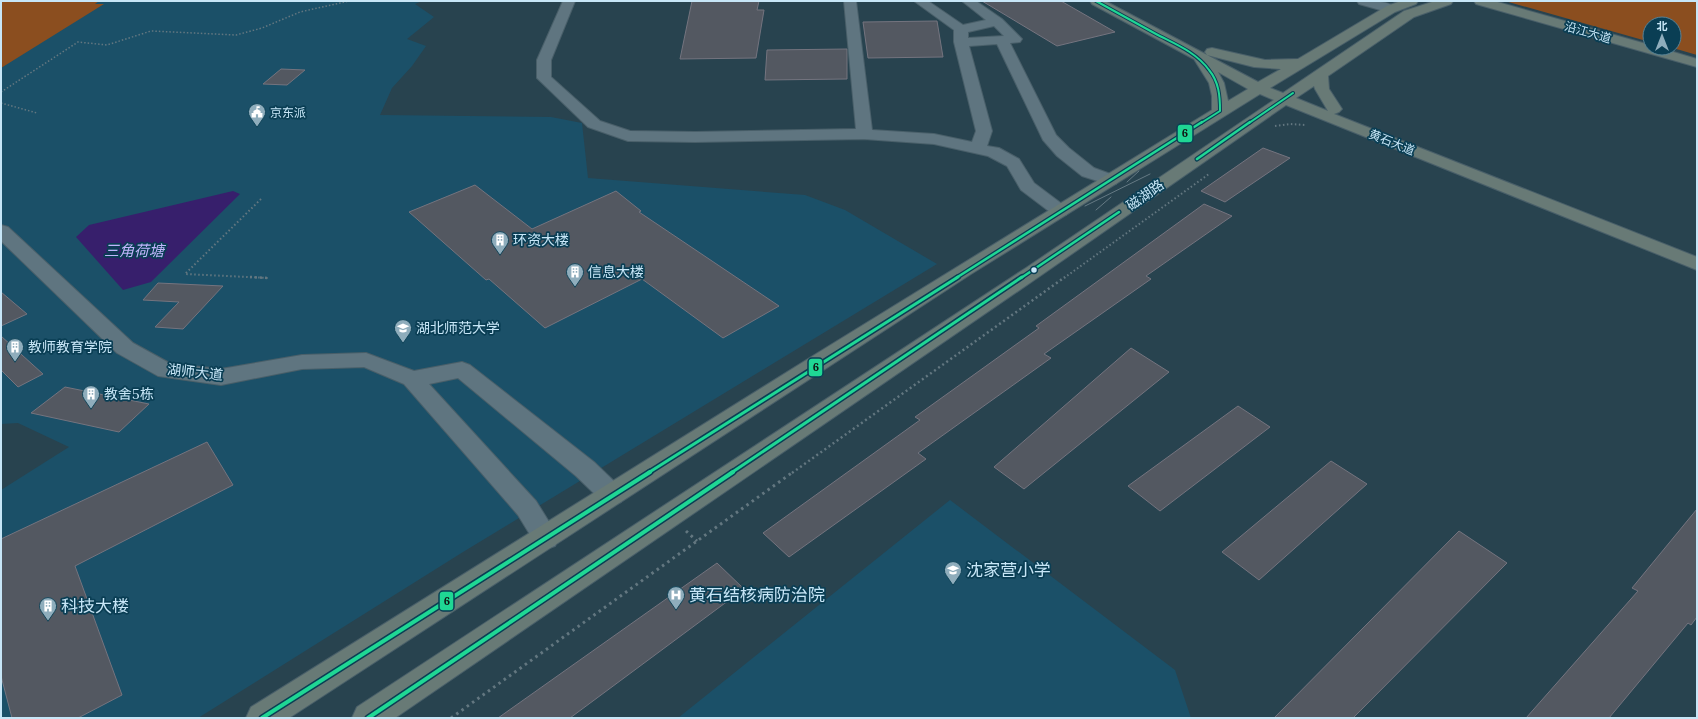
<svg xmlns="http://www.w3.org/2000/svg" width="1698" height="719" font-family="Lora,'Noto Sans SC',serif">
<rect width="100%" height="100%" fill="#28434f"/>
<path fill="#1b5068" d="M1 1H422L415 4 434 17 407 39 426 46 412 66 392 88 380 115 551 117 582 123 588 178 805 195 845 210 937 264 463 552 198 718H1V490L69 447 18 423 1 424Z
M950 500 1175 670 1191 718H678Z"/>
<path fill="#8b4e1f" d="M1 1H99L95 4H104L1 68Z
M1505 1H1697V55L1673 48 1674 24H1650V42Z"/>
<path fill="#371f6c" d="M233 191 240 194 151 282 123 290 76 237 89 225Z"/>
<path fill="#535861" stroke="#74747f" d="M692 1H759L757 10H764L756 58 680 59Z
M982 1H1061L1115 32 1057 46Z
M937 21 943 57 868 58 863 22Z
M847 49V79L765 80 767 50Z
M281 69 305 70 287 85 263 84Z
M1263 148 1290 158 1225 202 1201 191Z
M475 185 532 229 616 191 641 211 639 212 779 306 723 338 642 279 545 328 489 279 486 280 409 212Z
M1204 204 1232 216 1146 276 1151 279 1044 354 1051 358 918 453 926 459 789 557 763 533 920 420 915 417 1039 328 1036 326Z
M158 283 223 286 183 329 155 327 179 302 143 300Z
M1 292 27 314 1 326Z
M1 336 43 374 18 387 1 370Z
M1131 348 1169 372 1024 489 994 467Z
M65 387 149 404 119 432 31 413Z
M1238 406 1270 427 1160 511 1128 486Z
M207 442 233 485 75 566 122 695 78 718H12L1 676V539Z
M1331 461 1367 484 1259 580 1222 552Z
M1697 509V617L1691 625 1688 623 1609 718H1526L1638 591 1632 588Z
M1459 531 1507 563 1353 718H1274Z
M717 563 744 589 570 718H498Z"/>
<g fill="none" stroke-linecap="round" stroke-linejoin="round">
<g stroke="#495f69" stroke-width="2">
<path id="minor" d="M563 1H575L551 60V77L600 121 630 131 695 132 856 129 844 1H856L872 130 934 134 972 142 976 131 954 42V30L914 1H928L963 25 986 20 962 1H976L1002 19 1022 39 1020 42 1010 43 1056 135 1069 148 1094 168 1116 176 1119 180 1116 184 1110 185 1082 176 1057 156 1043 140 997 44 969 46 992 131 987 146 999 148 1019 159 1034 183 1066 207 1069 211 1066 215 1060 216 1054 215 1021 190 1007 166 988 156 934 144 864 139 695 142 628 141 588 127 537 78V60ZM994 26 1004 36 968 38V32Z
M1357 1C1367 1 1391 0 1397 9L1391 13 1359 4Z
M1 225 8 227 133 343 171 364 221 369 302 355 366 353 414 371 462 362 470 365 594 462 621 488 625 495 621 502 612 505 603 502 576 476 458 378 429 384 536 501 559 538 555 546 546 549 537 546 518 515 404 384 364 367 302 369 221 385 158 376 117 353 1 241Z"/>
</g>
<g stroke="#495f69" stroke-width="2">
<path id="major" d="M1090 1H1105L1258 82 1281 69 1254 67 1207 55 1205 52 1207 49 1212 48 1265 60 1298 59 1387 6 1401 1H1418L1416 4 1395 12 1270 88 1283 93 1404 11 1435 1H1453L1451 4 1414 17 1328 76 1329 89 1342 109 1339 112 1334 114 1697 257V270L1286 105 1040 276 395 718H352L357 707 1026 268 1274 100 1260 94 971 274 289 718H246L251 707 816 354 1212 110V96L1209 83 1194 59 1092 4ZM1218 72 1248 89 1228 101 1224 83ZM1314 86 1315 89 1328 111 1296 98Z
M1474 1H1494L1650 45V48H1660L1697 59V67L1476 4Z"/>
</g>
<path stroke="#637780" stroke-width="1.5" stroke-dasharray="1.5 2" stroke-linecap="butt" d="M1 92 78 42 107 45 151 31 236 35 262 28 300 12 349 1
M1 103 37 113"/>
<path stroke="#637780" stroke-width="2" stroke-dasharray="1.5 2.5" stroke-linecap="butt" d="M1275 126 1290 124 1305 125
M261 199 185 274 268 278
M1064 278 1209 174"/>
<path stroke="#637780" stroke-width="2.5" stroke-dasharray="2 3" stroke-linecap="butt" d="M250 277 268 278
M792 473 1065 277"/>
<path stroke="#637780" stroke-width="3" stroke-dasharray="2.5 4" stroke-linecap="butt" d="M686 531 697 541
M451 718 793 472"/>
<use href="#minor" fill="#5f7580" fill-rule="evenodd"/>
<use href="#major" fill="#687a76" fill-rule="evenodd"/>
<path stroke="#657a84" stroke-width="1" d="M1127 182 1139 171
M1085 206 1150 174
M1096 210 1111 197"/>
<g stroke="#0a3e54" stroke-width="4">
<path id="bus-1-far3" d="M1096 1C1116 12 1136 23 1156 34 1175 44 1196 52 1209 70 1219 82 1220 96 1220 111L1201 123
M1249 123 1293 93"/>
</g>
<g stroke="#0a3e54" stroke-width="5">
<path id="bus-1-far2" d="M1197 159 1250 122
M956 278 1202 122
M1021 278 1119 212"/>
</g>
<g stroke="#0a3e54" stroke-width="6">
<path id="bus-1-far1" d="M648 473 958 277
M731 473 1022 277"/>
</g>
<g stroke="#0a3e54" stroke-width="7">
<path id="bus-1" d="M262 718 650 472
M368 718 733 472"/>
</g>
<use href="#bus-1-far3" stroke="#1fd794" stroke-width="2"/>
<use href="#bus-1-far2" stroke="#1fd794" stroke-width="2.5"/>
<use href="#bus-1-far1" stroke="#1fd794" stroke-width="3"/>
<use href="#bus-1" stroke="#1fd794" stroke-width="4"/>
</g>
<defs>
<g id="civic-pin" transform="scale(0.9)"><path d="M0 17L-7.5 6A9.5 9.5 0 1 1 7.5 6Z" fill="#8fadbc" stroke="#0a3e54"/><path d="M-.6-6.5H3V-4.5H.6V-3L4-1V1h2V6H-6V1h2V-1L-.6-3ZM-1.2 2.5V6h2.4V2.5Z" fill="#fff"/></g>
<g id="building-pin" transform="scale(0.9)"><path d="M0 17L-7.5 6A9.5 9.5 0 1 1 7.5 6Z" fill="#8fadbc" stroke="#0a3e54"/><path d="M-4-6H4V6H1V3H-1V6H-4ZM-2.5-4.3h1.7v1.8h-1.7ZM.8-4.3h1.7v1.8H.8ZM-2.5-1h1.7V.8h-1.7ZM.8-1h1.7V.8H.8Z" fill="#fff"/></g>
<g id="university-pin" transform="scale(0.9)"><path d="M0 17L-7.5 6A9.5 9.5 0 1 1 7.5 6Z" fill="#8fadbc" stroke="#0a3e54"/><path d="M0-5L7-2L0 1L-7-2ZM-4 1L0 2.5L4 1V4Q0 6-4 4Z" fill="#fff"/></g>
<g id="school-pin" transform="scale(0.9)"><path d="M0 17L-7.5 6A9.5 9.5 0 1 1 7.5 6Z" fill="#8fadbc" stroke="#0a3e54"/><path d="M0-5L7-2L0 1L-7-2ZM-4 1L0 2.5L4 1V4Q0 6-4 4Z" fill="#fff"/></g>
<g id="hospital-pin" transform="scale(0.9)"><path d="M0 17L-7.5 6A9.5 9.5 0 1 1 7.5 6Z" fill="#8fadbc" stroke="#0a3e54"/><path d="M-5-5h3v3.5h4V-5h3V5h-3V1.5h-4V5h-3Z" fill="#fff"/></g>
</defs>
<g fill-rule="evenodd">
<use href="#civic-pin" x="257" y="112"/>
<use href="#building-pin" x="500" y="240"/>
<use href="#building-pin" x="575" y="272"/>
<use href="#university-pin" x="403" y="328"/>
<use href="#building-pin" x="15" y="347"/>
<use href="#building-pin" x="91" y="394"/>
<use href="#school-pin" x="953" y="570"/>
<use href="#hospital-pin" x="676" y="595"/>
<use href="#building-pin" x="48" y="606"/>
</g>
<circle fill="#c7e6f7" stroke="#0a3e54" stroke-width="1.5" cx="1034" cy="270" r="3.5"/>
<g text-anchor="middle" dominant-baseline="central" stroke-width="3.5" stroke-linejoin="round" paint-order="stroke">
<g font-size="12" fill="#c7e6f7" stroke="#0a3e54">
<text transform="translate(1588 32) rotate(16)">沿江大道</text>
<text transform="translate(1392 142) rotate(22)">黄石大道</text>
</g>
<g font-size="12" fill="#c7e6f7" stroke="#0a3e54" text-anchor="start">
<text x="270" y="112">京东派</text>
</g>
<g font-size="14" fill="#c7e6f7" stroke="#0a3e54">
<text transform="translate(1145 195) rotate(-35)">磁湖路</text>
<text transform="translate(195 372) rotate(6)">湖师大道</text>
</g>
<g font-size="14" fill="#c7e6f7" stroke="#0a3e54" text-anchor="start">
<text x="513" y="240">环资大楼</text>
<text x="588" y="272">信息大楼</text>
<text x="416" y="328">湖北师范大学</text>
<text x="28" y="347">教师教育学院</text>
<text x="104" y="394">教舍5栋</text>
</g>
<g font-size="15" font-style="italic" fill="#c1b4fb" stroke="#0a3e54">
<text x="134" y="250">三角荷塘</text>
</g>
<g font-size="17" fill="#c7e6f7" stroke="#0a3e54" text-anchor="start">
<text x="966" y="570">沈家营小学</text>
<text x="689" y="595">黄石结核病防治院</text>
<text x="61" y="606">科技大楼</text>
</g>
</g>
<g stroke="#0a3e54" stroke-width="1.5">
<rect x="1177" y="124" width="16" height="19" rx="4" fill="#1fd794"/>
<rect x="808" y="358" width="15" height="19" rx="4" fill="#1fd794"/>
<rect x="439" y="591" width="15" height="20" rx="4" fill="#1fd794"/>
</g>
<g font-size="11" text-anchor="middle" font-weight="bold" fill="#111">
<text x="1185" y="137">6</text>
<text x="816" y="371">6</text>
<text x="447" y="605">6</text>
</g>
<rect width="1698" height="719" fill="none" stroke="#c7e6f7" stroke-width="4"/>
<g transform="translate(1662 36)"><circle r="19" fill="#0a3e54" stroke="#568195"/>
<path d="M0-3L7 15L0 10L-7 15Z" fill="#8fadbc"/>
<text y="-6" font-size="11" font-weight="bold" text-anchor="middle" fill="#c7e6f7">北</text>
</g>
</svg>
